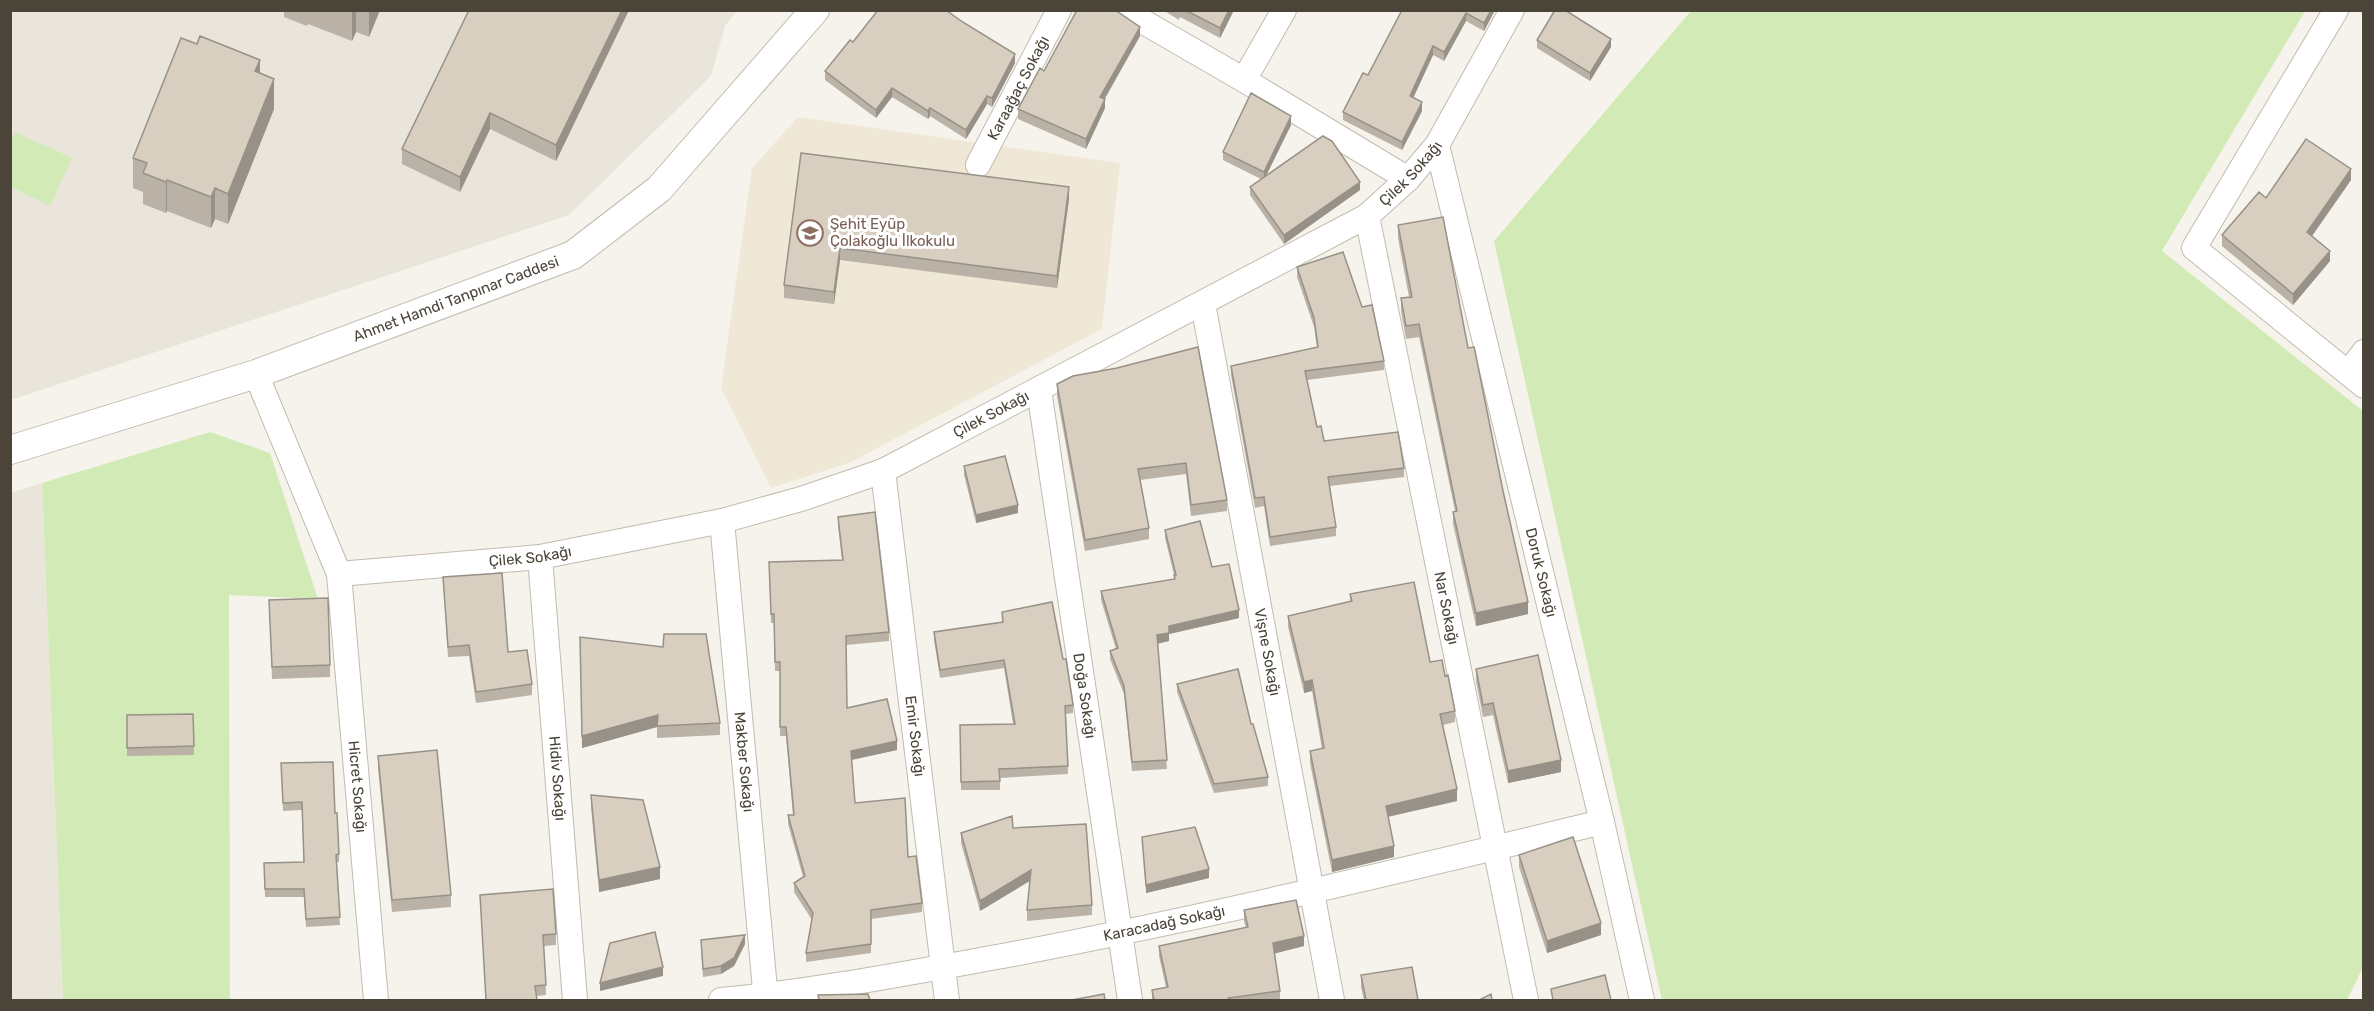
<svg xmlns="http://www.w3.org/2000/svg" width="2374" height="1011" font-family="Rubik,sans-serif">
<rect width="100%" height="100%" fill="#f6f3ec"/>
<path fill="#eae5da" d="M10 11H737L725 26 711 76 569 215 11 400Z
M42 483 63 1000H11L10 493Z"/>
<path fill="#efe8d6" d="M798 117 1120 163 1102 329 851 462 771 488 721 388 752 168Z"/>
<path fill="#d2eab5" d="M1691 11H2305L2162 251 2363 411 2364 965 2347 1000H1662L1494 241Z
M15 132 72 158 50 206 11 187V141Z
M210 432 270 453 318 599 229 595 230 1000H63L42 483Z"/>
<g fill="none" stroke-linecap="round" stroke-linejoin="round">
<g stroke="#c2bbae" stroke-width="26">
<g id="minor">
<path d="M1123 10 1244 80 1408 179"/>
<path d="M2336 10 2194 248 2364 386"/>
<path d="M1244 80 1284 10"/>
<path id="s1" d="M1437 145 1602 822 1642 1000"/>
<path id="s2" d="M978 165 1059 10"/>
<path id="s3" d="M1367 216 1526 1000"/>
<path id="s4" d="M1203 304 1332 1000"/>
<path d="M2348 373 2364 352"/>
<path id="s5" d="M256 374 339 574 376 1000"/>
<path id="s6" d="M1039 390 1130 1000"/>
<path id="s7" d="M883 471 947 1000"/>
<path id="s8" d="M722 521 766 1000"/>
<path id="s9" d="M540 557 575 1000"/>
<path id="s10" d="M339 574 540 557 722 521 801 499 883 471 1367 216 1408 179 1437 145 1512 10"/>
<path id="s11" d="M721 1000C817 991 913 972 1008 955 1208 917 1405 870 1602 822"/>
</g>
</g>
<g stroke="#c2bbae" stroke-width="30">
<g id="tertiary">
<path id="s12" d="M10 450 256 374 573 255 659 189 815 10"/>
</g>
</g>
<use href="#minor" stroke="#fff" stroke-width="24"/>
<use href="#tertiary" stroke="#fff" stroke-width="28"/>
</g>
<path fill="#bab2a6" d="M284 10H380L369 37 356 32 352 41 308 24 307 26 284 17Z
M629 10 556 161 490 129 460 192 402 164V149Z
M1163 10H1234L1220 38 1180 17 1179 20Z
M1402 10H1495L1484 31 1466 21 1444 61 1433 55 1413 98 1422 111 1402 150 1343 120V112L1368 75Z
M1140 36 1105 99V108L1086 149 1018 119V109L1044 71Z
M1537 40 1611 47 1590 81 1537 48Z
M853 42 1015 63 992 107 987 104 966 139 930 116 928 119 892 97 876 118 825 80V71Z
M260 73 274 109 228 224 215 219 211 228 167 211 166 213 143 204V192L133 188V158Z
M1291 125 1266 176 1360 190 1284 244 1250 195V187L1261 179 1223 160V152Z
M801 153 1069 199 1057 288 840 260 834 304 784 298V285Z
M2351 180 2312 236 2330 261 2293 305 2222 246V235L2266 198Z
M1398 225 1468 348 1503 491 1528 614 1476 626 1453 524V512L1455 511 1419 337 1406 339 1401 311V298L1409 297 1398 238Z
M1297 267 1362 307 1384 361V370L1307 380 1317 427 1324 441 1404 468V477L1330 486 1336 527V536L1270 546 1264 506 1255 508 1231 375V366L1317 348 1314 327 1297 277Z
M1117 368 1227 500V511L1191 516 1186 474 1140 480 1149 528V539L1085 551 1057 396V384Z
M964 466 1018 513 976 523 964 475Z
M838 517 889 632V641L846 645 847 708 897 750 851 760 855 803 908 857 922 903V912L871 919V953L806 962V953L812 920 794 892V883L803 877 788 824V815H793L786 736H780V671H775L774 623H771L769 562 842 560 838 526Z
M1165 530 1212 567 1239 618 1169 634V641L1157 643 1167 769 1132 771 1124 694 1110 659V651L1116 649 1101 600V591L1174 579V575L1165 538Z
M443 577 508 652 532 684V695L476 703 469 656 448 657Z
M1350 594 1445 676 1455 711V722L1443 725 1457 801 1388 817 1394 857 1332 872 1310 763V751L1322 749 1312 691 1304 693 1288 627V616L1350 601Z
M269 600 330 665V677L272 679Z
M1002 612 1063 659 1073 705V713L1066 714 1068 774 1000 778V790H961L960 725 1013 724 1004 668 940 678 934 640V632L1002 622Z
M580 637 720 723V735L657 738V727L582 748Z
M1476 669 1561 772 1508 783 1493 715 1483 717 1476 681Z
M1177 684 1251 724 1268 777V786L1214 793 1177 692Z
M193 714 194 755 127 756V715Z
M378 756 451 895V907L392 912 378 768Z
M281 763 335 813 339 854V862H336L340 925 306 927 304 897H265L264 863 304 862 302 810 283 811Z
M591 795 660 879 599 892 591 807Z
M1013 828 1092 905V915L1027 921V910L1030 881 980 911 961 843V833Z
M1142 837 1209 878 1146 893Z
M1519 855 1601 935 1547 953 1519 867Z
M480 895 556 934V945L544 946 546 995 536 996 537 1000H486Z
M1244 910 1304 946 1274 953 1280 991V1000H1152V990L1166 987 1159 956V946L1246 928 1244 921Z
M745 944 734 966 721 974 703 977 701 948Z
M1361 975 1418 1000H1364L1361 987Z"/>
<path fill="#979187" d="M352 10H356V32L352 41Z
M369 10H380L369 37Z
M622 10H629L556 161V145Z
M1229 10H1234L1220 38V28Z
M1491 10H1495L1484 31V23Z
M1466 13V21L1444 61V52Z
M1140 27V36L1100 106V97Z
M1611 39V47L1590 81V73Z
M1433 46V55L1410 105V96Z
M1015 54V63L992 107V98Z
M260 60V91L255 71Z
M274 79V109L228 224V194Z
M892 88V97L876 118V110Z
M987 96V104L966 139V130Z
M1105 99V108L1086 149V139Z
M1422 102V111L1402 150V142Z
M930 108V116L928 119V111Z
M490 113V129L460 192V177Z
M1291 116V125L1264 180V172Z
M2351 169V180L2307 243V232Z
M167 180V211L166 213V182Z
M1360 182V190L1284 244V235Z
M1069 187V199L1057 288V276Z
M215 188V219L211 228V197Z
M840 248V260L834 304V292Z
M2330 251V261L2293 305V294Z
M1018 505V513L976 523V515Z
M1528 602V614L1476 626V613Z
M1239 610V618L1169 634V626Z
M1169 633V641L1157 644V635Z
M1312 680V691L1304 693V682Z
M658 715 657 727 582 748V736Z
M897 741V750L851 760V751Z
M1561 760V772L1508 783V771Z
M1457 789V801L1386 817V806Z
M1394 846V857L1332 872V860Z
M660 867V879L599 892V880Z
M1209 869V878L1146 893V885Z
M1031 870V880L980 911V901Z
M1601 923V935L1547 953V941Z
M745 935V944L734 966 721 974V966Z
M1304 936V946L1273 954V943Z
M663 967V976L600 991V983Z"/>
<path fill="#d8cfc1" stroke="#979187" stroke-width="1.5" d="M469 10H622L556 145 490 113 460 177 402 149Z
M878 10H946L961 21 1015 54 992 98 987 96 966 130 930 108 928 111 892 88 876 110 825 71 850 40 853 42Z
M1077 10H1115L1140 27 1100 97 1105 99 1086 139 1018 109 1040 68 1044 71Z
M1185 10H1229L1220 28Z
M1402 10H1491L1484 23 1466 13 1444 52 1433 46 1410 96 1422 102 1402 142 1343 112 1363 73 1368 75Z
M1555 10H1565L1611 39 1590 73 1537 40Z
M200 36 260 60 255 71 274 79 228 194 215 188 211 197 167 180 166 182 143 173 147 163 133 158 181 38 197 44Z
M1251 93 1291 116 1264 172 1223 152Z
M1323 136 1332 141 1360 182 1284 235 1250 187Z
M2306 139 2351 169 2307 232 2330 251 2293 294 2222 235 2259 192 2266 198Z
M801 153 1069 187 1057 276 840 248 834 292 784 285Z
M1443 217 1468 348 1474 347 1475 351 1503 491 1528 602 1476 613 1453 512 1457 511 1419 324 1406 326 1401 298 1412 297 1398 225Z
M1343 252 1362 307 1372 305 1384 361 1305 371 1317 427 1321 426 1324 441 1398 432 1404 468 1328 477 1336 527 1270 537 1264 497 1255 498 1231 366 1318 347 1314 318 1297 267Z
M1198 347 1227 500 1191 505 1186 463 1138 469 1149 528 1085 540 1057 384 1073 376 1117 368Z
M1005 456 1018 505 976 515 964 466Z
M875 512 889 632 846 636 847 708 887 699 897 741 851 751 855 803 905 798 908 857 916 856 922 903 871 910V944L806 953 813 913 794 883 805 876 788 815H794L786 727H780V662H775L774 614H771L769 562 843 560 838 517Z
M1200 521 1212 567 1229 564 1239 610 1169 626V633L1157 635 1167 760 1132 762 1124 686 1110 651 1118 648 1101 591 1175 579 1174 575H1176L1165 530Z
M502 573 508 652 527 650 532 684 476 692 469 645 448 647 443 577Z
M1414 582 1430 662 1442 660 1445 676 1448 675 1455 711 1440 714 1457 789 1386 806 1394 846 1332 860 1310 751 1324 748 1312 680 1304 682 1288 616 1352 601 1350 594Z
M328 598 330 665 272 667 269 600Z
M1052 602 1063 659H1066L1073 705 1065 706 1068 766 999 769 1000 781 961 782 960 725 1015 724 1004 660 940 670 934 632 1003 622 1002 612Z
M664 634H706L720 723 657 726 658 715 582 736 580 637 663 647Z
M1538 655 1561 760 1508 771 1493 703 1483 705 1476 669Z
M1238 669 1251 724H1253L1268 777 1214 784 1177 684Z
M193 714 194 746 127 748V715Z
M437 750 451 895 392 900 378 756Z
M333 762 335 813H337L339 854 336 855 340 917 306 919 304 889H265L264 863 304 862 302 802 283 803 281 763Z
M591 795 643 800 660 867 599 880Z
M1012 816 1013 828 1086 824 1092 905 1027 910 1031 870 980 901 961 833Z
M1195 827 1209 869 1146 885 1142 837Z
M1573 837 1601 923 1547 941 1519 855Z
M553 889 556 934 543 935 546 985 535 986 537 1000H486L480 895Z
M1296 900 1304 936 1273 943 1280 991 1228 998 1229 1000H1154L1152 990 1168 987 1159 946 1248 927 1244 910Z
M655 932 663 967 600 983 610 943Z
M745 935 734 958 721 966 703 969 701 940Z
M1412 967 1418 1000H1366L1361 975Z
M1605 975 1611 1000H1553L1551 989Z
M868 994 870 1000H819L818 995Z
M1104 994 1105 1000H1072Z
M1491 994 1492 1000H1479Z"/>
<defs>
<g id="school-ring" transform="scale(1.35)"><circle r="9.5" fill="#fff" stroke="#8d6e63" stroke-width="1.5"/><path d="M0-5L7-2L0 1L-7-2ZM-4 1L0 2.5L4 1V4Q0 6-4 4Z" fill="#8d6e63"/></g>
</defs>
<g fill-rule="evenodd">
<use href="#school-ring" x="810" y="233"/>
</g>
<g text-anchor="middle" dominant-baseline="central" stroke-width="6" stroke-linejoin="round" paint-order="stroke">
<g font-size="15" fill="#4b4439" stroke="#fff">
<text stroke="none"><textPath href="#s2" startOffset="87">Karaağaç Sokağı</textPath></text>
<text stroke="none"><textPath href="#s10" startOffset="1164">Çilek Sokağı</textPath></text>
<text stroke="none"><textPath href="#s12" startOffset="471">Ahmet Hamdi Tanpınar Caddesi</textPath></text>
<text stroke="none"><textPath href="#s10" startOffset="678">Çilek Sokağı</textPath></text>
<text stroke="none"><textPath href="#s10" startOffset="192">Çilek Sokağı</textPath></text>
<text stroke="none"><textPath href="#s1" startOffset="440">Doruk Sokağı</textPath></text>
<text stroke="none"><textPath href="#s3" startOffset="400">Nar Sokağı</textPath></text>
<text stroke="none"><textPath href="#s4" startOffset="354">Vişne Sokağı</textPath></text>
<text stroke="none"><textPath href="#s6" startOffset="309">Doğa Sokağı</textPath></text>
<text stroke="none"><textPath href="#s7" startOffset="267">Emir Sokağı</textPath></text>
<text stroke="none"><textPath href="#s8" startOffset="242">Makber Sokağı</textPath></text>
<text stroke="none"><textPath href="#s9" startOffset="222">Hidiv Sokağı</textPath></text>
<text stroke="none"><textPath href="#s5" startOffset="430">Hicret Sokağı</textPath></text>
<text stroke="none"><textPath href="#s11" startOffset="450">Karacadağ Sokağı</textPath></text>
</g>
<g font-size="15" fill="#785e54" stroke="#fff" text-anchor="start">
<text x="830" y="224">Şehit Eyüp<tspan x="830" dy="17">Çolakoğlu İlkokulu</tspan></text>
</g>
</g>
<rect width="2374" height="1011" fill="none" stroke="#4b4439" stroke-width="24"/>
</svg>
